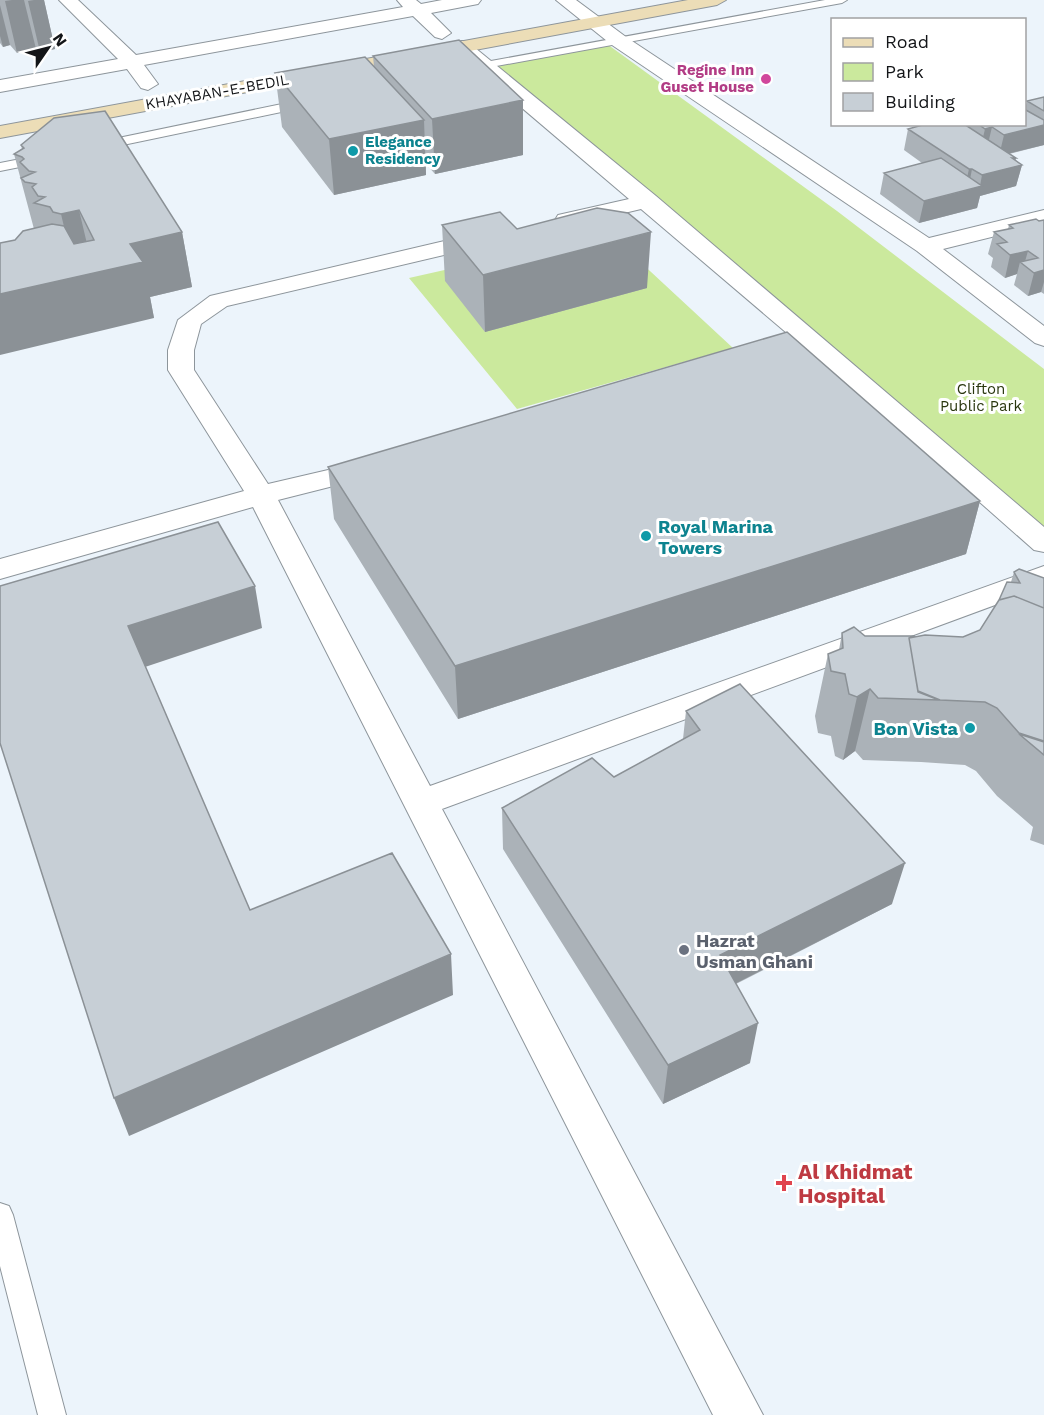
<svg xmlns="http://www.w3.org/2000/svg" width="1044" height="1415" font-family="'Work Sans',sans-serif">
<rect width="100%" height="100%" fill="#ecf4fb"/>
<path fill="#cbe99d" d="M607 44 837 211 1044 369V533L485 65Z
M609 233 733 348 517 409 409 278Z"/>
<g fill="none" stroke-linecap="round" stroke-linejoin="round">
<g stroke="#8d959b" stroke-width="2">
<path id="lane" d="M825 0H847L842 3 469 71 463 68 469 65Z
M306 99 310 100V106L99 150 93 146 99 142Z
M41 155 47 159 45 162 0 171V163Z
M0 1203 9 1206 13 1215 66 1415H38L0 1266Z"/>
</g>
<g stroke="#8d959b" stroke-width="2">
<path id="street" d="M59 0H78L136 55 403 7 397 0H416L421 4 442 0H481L478 4 431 13 451 33 442 39 435 37 413 16 144 65 158 84 148 90 141 88 127 69 0 92V80L118 59Z
M556 0H576L626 37 929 238 1044 210V224L943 249 1044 326V346L1035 343 917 251 612 45Z
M462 41 469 43 656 196 1044 527V552L1034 550 822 363 774 375 765 372 761 367 765 362 808 351 641 209 566 227 558 225 555 220 558 215 629 199 455 51 453 47 455 43Z
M487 231 495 233 498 238 495 243 227 306 201 324 194 350V370L268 484 371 460 381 462 385 468 381 474 278 500 430 786 1044 566V587L442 809 763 1415H713L253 507 0 579V559L244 491 168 370V350L178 320 210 296Z"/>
</g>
<g stroke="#8d959b" stroke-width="2">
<path id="secondary" d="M688 0H726L717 5 0 138V126Z"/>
</g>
<use href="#lane" fill="#fff" fill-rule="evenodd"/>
<use href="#street" fill="#fff" fill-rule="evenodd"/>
<use href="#secondary" fill="#ecddb7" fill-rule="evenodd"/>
</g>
<path fill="#abb2b8" d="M0 0H44L55 49 40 52 36 49 17 53 10 45 3 47 0 43Z
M373 56 523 155 435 174 426 164V175L334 195 282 127 275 73 374 67Z
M1044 97V145L1009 154 1015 160 1022 165 1016 186 980 196 977 208 919 223 880 194 884 173 922 163 904 150 908 129 926 124H1024L1025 109 1027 101Z
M21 145 182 232 192 287 150 297 154 318 15 240 34 229 14 154 22 149Z
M1044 220V294L1041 292 1028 296 1014 285 1017 274 1005 278 991 267 993 258 988 254 994 232 1008 229 1009 225Z
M442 225 517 229 647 288 485 332 445 281Z
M328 467 980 501 966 554 458 719 334 519Z
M1014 572 1044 578V845L1030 840 1033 827 997 796 976 771 965 765 921 762 863 760 855 751 843 760 835 756 831 736 818 733 815 716 828 654 839 650 842 633 865 636 963 637 980 630 999 600 1011 582Z
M686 711 892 904 736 984 750 1063 663 1104 503 849 502 808 614 777 683 739Z"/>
<path fill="#8b9196" d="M12 0H24L36 49 17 53 5 1Z
M34 0H44L55 49 40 52 28 1Z
M0 5 10 45 3 47 0 36Z
M523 100V155L435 174 432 119Z
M424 120 426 175 334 195 329 139Z
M1044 125V145L999 156 1004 135Z
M992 127 987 148 980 150 985 129Z
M1012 158H1016L1014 167 1022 165 1016 186 980 196 977 208 919 223 924 201 964 191 969 169H972L968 190 980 186 982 175Z
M79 210 92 265 74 269 61 214Z
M182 232 192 287 150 297 154 318 0 355V294L130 244Z
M651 232 647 288 485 332 483 275Z
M1028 251 1024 265 1020 262 1017 274 1005 278 1010 255Z
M1044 270V282L1041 292 1028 296 1034 273Z
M980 501 966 554 458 719 455 666Z
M255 586 262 628 139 669 128 626Z
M870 689 855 751 843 760 857 697Z
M905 863 892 904 713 995 720 955Z
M451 954 453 995 129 1136 114 1098Z
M758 1023 750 1063 663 1104 668 1065Z"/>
<path fill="#c7cfd6" stroke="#8b9196" stroke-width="1.5" d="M459 40 523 100 432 119 373 56Z
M365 57 424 120 329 139 275 73Z
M1044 97V111L1027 101Z
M1024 109 1044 120V125L1004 135 992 127 985 129 978 124H1024Z
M105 111 182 232 130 244 143 262 0 294V243L15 240 23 231 52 224 64 226 74 244 94 240 79 210 61 214 53 212 50 207 34 203 45 197 38 196 32 187 36 184 25 182 21 178 35 172 29 171 20 162 24 159 22 157 14 154 24 148 21 145 54 118Z
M926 124H964L1016 158H1012L1022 165 982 175 972 169H969L908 129Z
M941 158 982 186 924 201 884 173Z
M597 208 628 213 651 232 483 275 442 225 500 212 517 229Z
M1036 219 1039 221 1044 220V270L1034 273 1020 262 1038 258 1028 251 1010 255 997 244 1007 242 994 232 1013 228 1009 225Z
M787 332 980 501 455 666 328 467Z
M218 522 255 586 128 626 250 910 392 853 451 954 114 1098 0 743V586Z
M1019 569 1044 578V608L1014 596 999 600 1007 582 1020 583 1014 572Z
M1014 596 1044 608V741L1019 733 997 708 985 702 940 700 918 691 909 638 925 635 963 637 980 630 999 600Z
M854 627 865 636H915L909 638 918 692 939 700 878 698 870 689 857 697 849 694 845 674 831 671 828 654 843 648 842 633Z
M740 684 905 863 720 955 758 1023 668 1065 502 808 592 758 614 777 700 730 686 711Z
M1019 734 1044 742V755Z"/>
<circle fill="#d1479c" stroke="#fff" stroke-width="2" cx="766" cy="79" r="6"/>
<g fill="#0f9aa8" stroke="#fff" stroke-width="2">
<circle cx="353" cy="151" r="6"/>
<circle cx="646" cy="536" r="6"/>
<circle cx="970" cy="728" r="6"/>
</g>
<circle fill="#6b7280" stroke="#fff" stroke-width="2" cx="684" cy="950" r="6"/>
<path fill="#e0444e" stroke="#fff" stroke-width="2" d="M781 1174h6v6h6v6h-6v6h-6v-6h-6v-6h6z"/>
<g text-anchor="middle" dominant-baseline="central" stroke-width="6" stroke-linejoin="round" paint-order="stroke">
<g font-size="15" font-weight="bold" fill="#b23c85" stroke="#fff" text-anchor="end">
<text x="754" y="70">Regine Inn<tspan x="754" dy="17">Guset House</tspan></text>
</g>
<g font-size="15" fill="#131518" stroke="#fff">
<text transform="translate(217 92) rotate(-10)">KHAYABAN-E-BEDIL</text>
</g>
<g font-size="15" font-weight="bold" fill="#0d838f" stroke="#fff" text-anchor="start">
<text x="365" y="142">Elegance<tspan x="365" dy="17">Residency</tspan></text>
</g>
<g font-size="15" fill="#2a370f" stroke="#fff">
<text x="981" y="389">Clifton<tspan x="981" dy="17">Public Park</tspan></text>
</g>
<g font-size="18" font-weight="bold" fill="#0d838f" stroke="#fff" text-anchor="start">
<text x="658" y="526">Royal Marina<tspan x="658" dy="21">Towers</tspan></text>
<text x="958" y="728" text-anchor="end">Bon Vista</text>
</g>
<g font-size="18" font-weight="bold" fill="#5b616d" stroke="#fff" text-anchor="start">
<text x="696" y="940">Hazrat<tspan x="696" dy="21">Usman Ghani</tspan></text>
</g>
<g font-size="21" font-weight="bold" fill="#be3a42" stroke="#fff" text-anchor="start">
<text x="798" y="1171">Al Khidmat<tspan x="798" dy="24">Hospital</tspan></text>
</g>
</g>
<rect x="831" y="18" width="195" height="108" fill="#ffffff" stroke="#a1a1a3" stroke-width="1.5"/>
<rect x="843" y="38" width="30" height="9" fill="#ecddb7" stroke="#a1a1a3" stroke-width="1.5"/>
<text x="885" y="48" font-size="18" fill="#131518">Road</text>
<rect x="843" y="63" width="30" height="18" fill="#cbe99d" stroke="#a1a1a3" stroke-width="1.5"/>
<text x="885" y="78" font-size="18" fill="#131518">Park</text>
<rect x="843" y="93" width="30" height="18" fill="#c7cfd6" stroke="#a1a1a3" stroke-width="1.5"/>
<text x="885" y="108" font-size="18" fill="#131518">Building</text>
<g transform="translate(48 48) rotate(55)" stroke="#ffffff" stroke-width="4.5" paint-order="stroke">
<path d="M0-4.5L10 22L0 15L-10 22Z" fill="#131518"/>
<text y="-9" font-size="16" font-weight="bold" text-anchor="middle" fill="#131518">N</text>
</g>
</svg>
